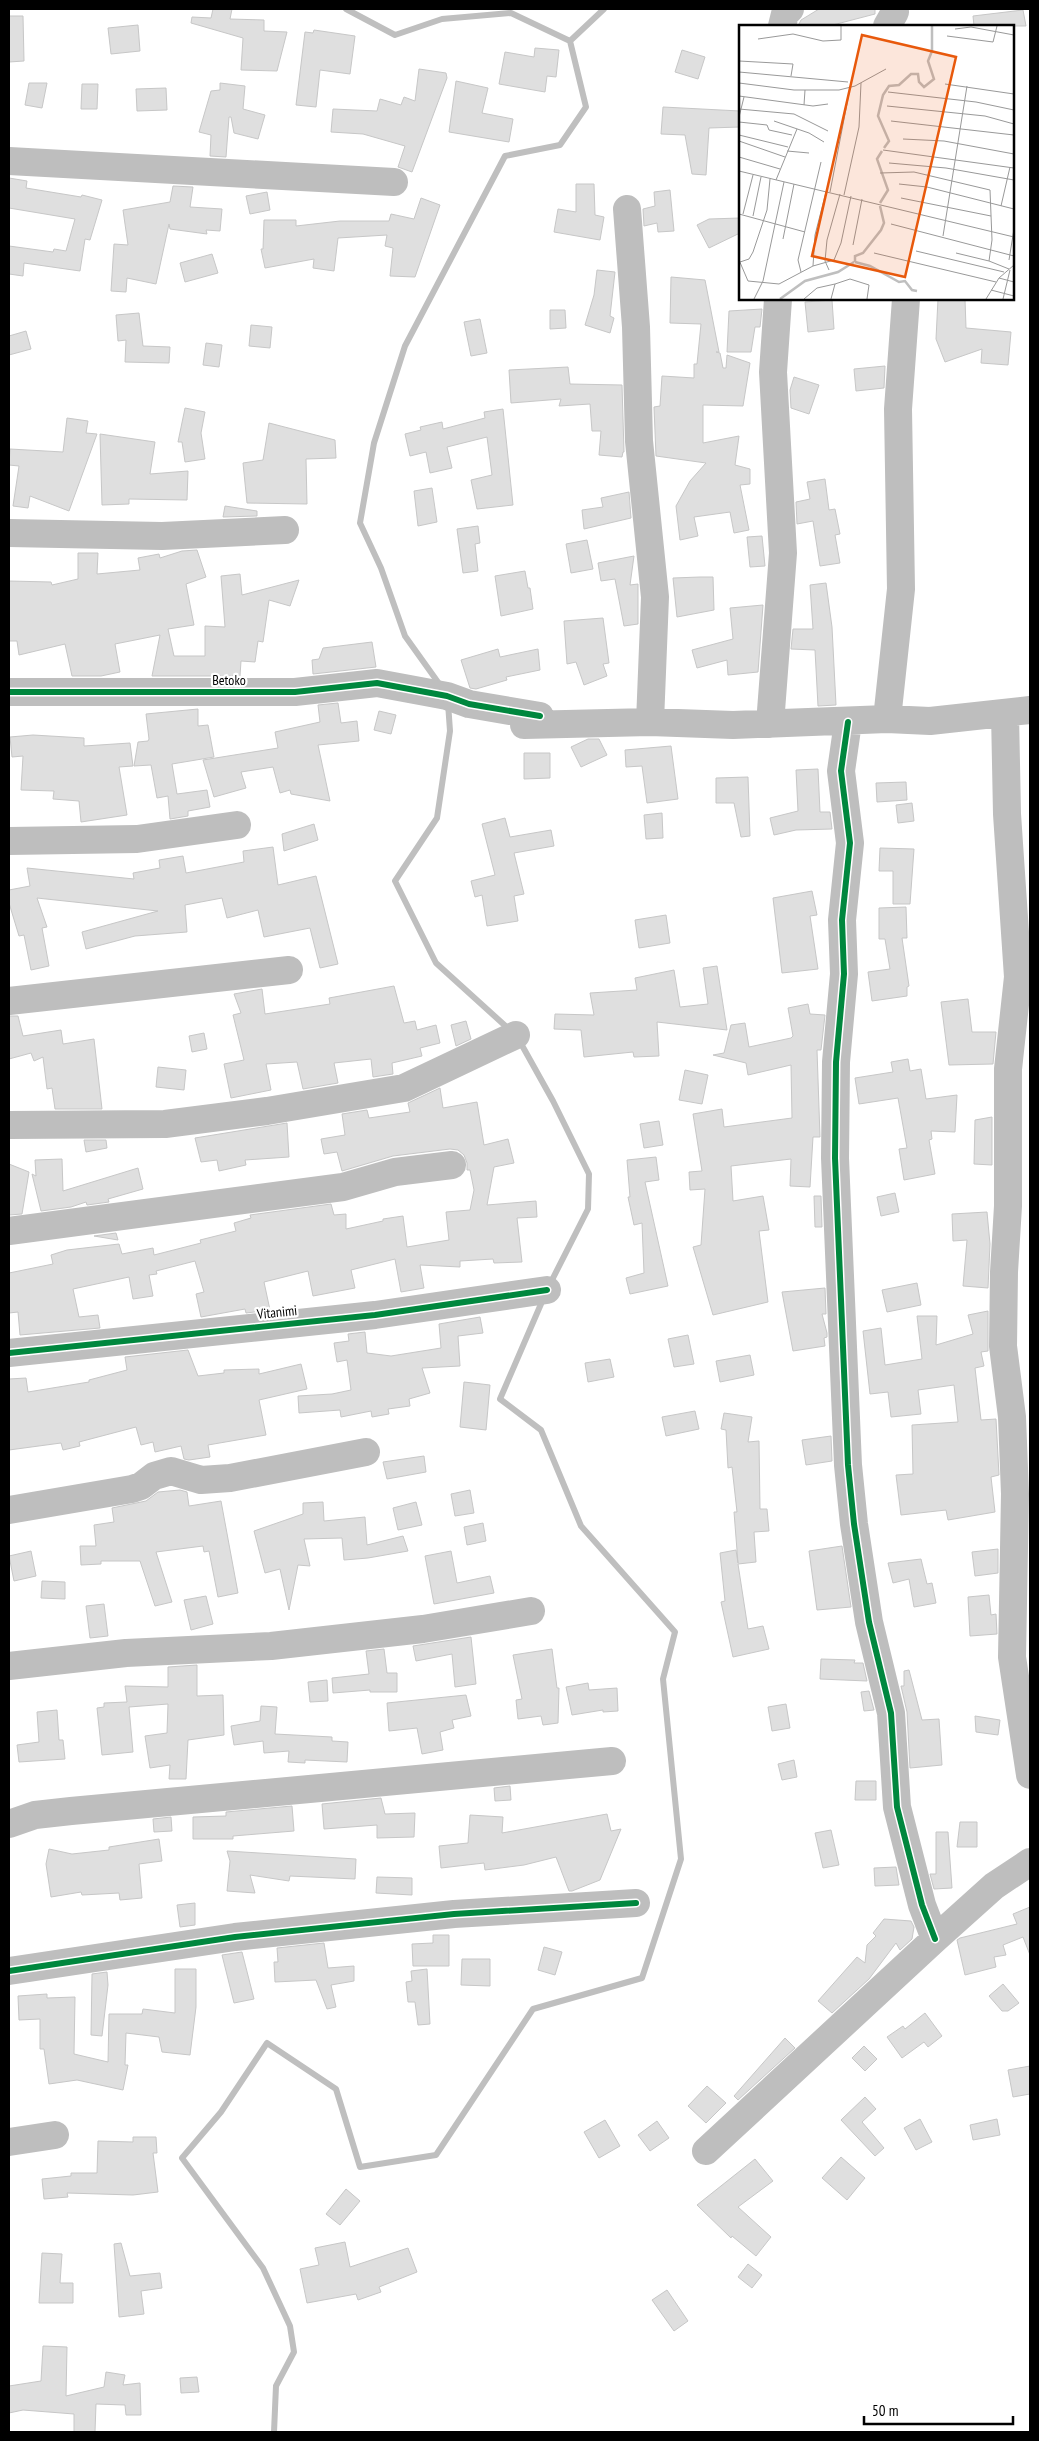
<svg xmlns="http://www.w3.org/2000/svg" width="1039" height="2441" font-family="'PT Sans Narrow',sans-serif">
<rect width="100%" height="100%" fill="#fff"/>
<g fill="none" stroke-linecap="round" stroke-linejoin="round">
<path stroke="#bfbfbf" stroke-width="6" d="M346 9 395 35 442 19 511 13 570 41
M570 41 604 9
M440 685 405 636 381 568 360 523 374 443 405 346 505 156 560 145 586 107 570 41
M448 703 450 731 437 818 395 881 436 963 511 1031
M519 1040 553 1101 589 1174 588 1209 550 1284
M274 2432 276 2386 294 2352 290 2326 263 2268 182 2158 221 2112 267 2043 336 2089 360 2167 436 2155 533 2009 642 1978 681 1859 663 1679 675 1632 581 1526 541 1430 500 1399 544 1297"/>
</g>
<path fill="#dfdfdf" stroke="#c7c7c7" d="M213 9H232L230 19 264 20V31L287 32 277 71 241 70 243 38 191 23 192 17 211 18Z
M819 9H875V14L829 26H798L801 20Z
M1023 10 1026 26H974L973 16Z
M9 16H23L24 61 9 62Z
M138 25 140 51 111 54 108 28Z
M314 30 355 36 350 74 320 70 316 107 296 105 305 32 313 33Z
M535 48 559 50 556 77 547 76 545 92 499 84 505 52 534 57Z
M682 50 705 57 698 79 675 72Z
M419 69 446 73 447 78 412 172 398 167 405 146 363 134 331 132 333 109 377 111 380 99 401 105 404 97 415 101Z
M456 81 488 88 482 113 513 119 509 142 449 132Z
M29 83H47L42 108 25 105Z
M220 83 245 86 243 109 265 115 258 139 234 133 231 117H229L226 157 210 156 211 135 199 132 211 91 220 90Z
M82 84H98L97 109H81Z
M166 88 167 110 137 111 136 89Z
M663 107 740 111V127L709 128 706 175 692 174 685 135 661 134Z
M9 178 27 181 26 188 81 197 82 195 102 200 90 240 85 239 80 271 24 263 23 276 9 274V246L53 252 54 249 66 251 75 219 9 208Z
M576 184H594L595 215 604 217 600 240 554 232 558 209 576 212Z
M173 186 193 187 190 207 222 209 220 231 206 230 207 234 170 229 169 224 156 284 127 278 126 292 111 291 114 244 128 245 123 210 170 202Z
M670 190 674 231 658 232 657 223 644 226 643 209 655 206 654 192Z
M267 192 270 210 250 214 246 196Z
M421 198 440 205 415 277 390 276 393 248 385 246 387 235 338 238 334 271 313 268 314 259 265 268 261 249H263L264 220H296V226L340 221H389L391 214 414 219Z
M740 218V233L709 248 697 225 709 219Z
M212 254 218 273 185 282 180 263Z
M597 270 615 272 610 316 614 318 610 333 585 325 594 295Z
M671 277 705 280 719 352H716L720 353 723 368H726L727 355 750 363 743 406 703 405V443L739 436 735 465 750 469V484L740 485 749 530 734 533 730 512 694 517 698 536 680 540 676 506 690 481 706 463 656 456 654 407 660 406 662 376 694 378V364H697L701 324 670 323Z
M938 299H965L966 328 1011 332 1008 365 981 363 982 349 945 362 936 339Z
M832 300 834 329 808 332 805 302Z
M762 309 760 327H755L751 352H727L729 311Z
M550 310H565L566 328 550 329Z
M139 313 143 346 170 347 169 363 125 362 126 340 118 341 116 315Z
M480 319 487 353 471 356 464 322Z
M251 325 272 327 270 348 249 346Z
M26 331 31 349 9 355V336Z
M206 343 222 345 219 367 203 365Z
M885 366 884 388 856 391 854 369Z
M568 367 570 384 622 385 624 452H623L622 457 599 455 601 431H592L590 404 559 406 561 399 511 403 509 370Z
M794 377 819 385 809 414 791 408 790 390Z
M185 408 205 412 201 433 205 459 185 462 182 442H178Z
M503 409 513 505 477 509 471 480 492 475 487 437 447 447 452 468 430 473 426 452 410 456 405 434 421 430 420 427 442 422 443 429 485 418 484 412Z
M67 418 88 421 86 433 97 434 69 511 30 496 28 508 13 506 19 466 9 465 10 449 63 452Z
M269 423 335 440 336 458 306 459 307 504 247 503 243 463 263 460Z
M100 434 155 442 150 474 188 471 187 500 129 499V504L102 505Z
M825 479 829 510 835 509 840 534 835 535 840 563 820 566 813 521 797 524 796 502 810 499 807 482Z
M432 488 437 522 418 526 414 491Z
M629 492 631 518 584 529 582 510 603 507 601 498Z
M225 506 257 511V516L223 517Z
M478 526 480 543 475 544 478 571 463 573 457 529Z
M762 536 765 566 750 567 747 537Z
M587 540 593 569 571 573 566 544Z
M197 550 206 577 186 584 194 625 168 629 174 656H205V626L225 627 221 576 240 574 242 595 299 580 290 606 269 600 263 642 258 641 255 662 241 661 240 676H152L160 635 115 644 120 672 101 676H72L65 644 19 655 17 641H9V581L51 582 52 585 78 579V553H98L97 574 140 570 138 558 159 554 160 558 182 551Z
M634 556 630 585 638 584V624L624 626 615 579 601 581 598 563Z
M525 571 528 588H530L533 609 501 616 495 576Z
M700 577H713L714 610 677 617 673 578Z
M826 583 832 627 836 705 818 706 815 650 791 649 793 629H813L810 585Z
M763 605 758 672 728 675 727 660 697 668 692 650 733 639 730 608Z
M603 618 609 663 603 664 607 676 584 685 576 662 567 664 564 621Z
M372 642 376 667 313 674 312 660 319 659 323 648Z
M498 649 500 657 538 649 540 670 506 677 507 680 476 689 470 688 461 660Z
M338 703 341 723 357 721 359 741 318 745 330 801 291 794 290 790 280 793 273 767 241 772 246 788 214 797 203 760 278 748 275 732 320 722 318 705Z
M198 709V726L208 725 214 757 172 764 177 794 207 790 210 807 188 811V816L170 819 168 796 157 798 151 765 134 766 138 742 148 741 149 739 146 714Z
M379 711 396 715 391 734 374 730Z
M33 735 84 738V746L130 743 133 766 119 767 127 815 81 822 79 801 53 799 54 791 21 790 23 756 12 757 10 737Z
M588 739H599L607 755 581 767 571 747Z
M671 746 678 799 647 803 642 766 626 767 625 750Z
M524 753H550V778L524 779Z
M818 769 820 812H830L832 829 796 830 774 835 770 818 798 811 796 770Z
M748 777 750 836 741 837 734 803H716V778Z
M906 782 907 800 877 802 876 783Z
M912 803 914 821 898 823 896 805Z
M662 813 663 838 646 839 644 815Z
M505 818 510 837 551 830 554 846 514 853 524 894 514 896 518 921 487 926 482 895 475 897 471 881 495 875 482 824Z
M314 824 318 840 284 851 282 834Z
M273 847 278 885 316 876 338 964 320 968 310 928 264 937 258 910 227 918 222 898 185 905 187 932 135 936 86 949 82 932 158 911 37 898 47 927 42 928 49 966 31 970 24 935 19 936 9 903V890L30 886 27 868 134 879 133 873 160 868 159 860 183 856 186 873 244 862 243 851Z
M880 848 914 849 910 904H893V871H879Z
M812 891 817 915 810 916 818 969 782 973 773 898Z
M906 907 907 938H902L909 986 907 987V996L872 1001 868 972 890 969 885 939H879V908Z
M666 915 670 943 639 948 635 920Z
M717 966 727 1030 657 1022 659 1056 634 1057 633 1052 584 1057 581 1030 554 1029 555 1014 594 1015 590 993 637 990 635 978 674 970 680 1007 708 1004 703 968Z
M394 986 404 1023 415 1021 417 1030 436 1025 440 1043 420 1048 422 1056 392 1063 393 1074 373 1077 371 1059 334 1063 338 1083 303 1089 297 1062 266 1064 271 1090 231 1098 224 1064 244 1060 233 1015 241 1013 234 994 262 989 265 1014 330 1004 329 998Z
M968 999 972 1032H996L993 1064 949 1065 941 1002Z
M808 1004 810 1014 825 1015 821 1050H817L820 1137H813L810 1187 790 1186 791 1159 731 1166 733 1201 763 1196 769 1230 759 1231 768 1302 713 1315 693 1247 701 1245 705 1189 690 1190 689 1172 702 1171 693 1114 722 1109 724 1127 792 1118 791 1065 748 1075 746 1063 713 1055 724 1053 731 1025 745 1023 749 1047 791 1038 793 1036 788 1008Z
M9 1016H18L23 1036 61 1030 63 1044 94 1039 102 1109H55L52 1088 47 1089 43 1057 34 1061 31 1053 9 1059Z
M466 1021 471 1039 456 1046 451 1025Z
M204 1033 207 1049 192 1052 189 1036Z
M908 1059 910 1071 921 1069 926 1099 957 1095 955 1132 931 1131 932 1139 929 1140 935 1174 904 1180 899 1149 907 1148 898 1098 859 1104 855 1078 893 1072 891 1062Z
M158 1067 186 1070 184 1090 156 1087Z
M685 1070 708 1075 702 1104 679 1100Z
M440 1088 443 1108 477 1102 484 1145 508 1139 514 1163 494 1167 487 1205 536 1201 537 1217 517 1218 522 1262 494 1263 493 1259 460 1261V1267L420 1265 424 1288 401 1292 395 1259 351 1270 355 1288 313 1296 308 1271 264 1282 270 1310 246 1313 245 1309 201 1317 196 1294 204 1292 195 1261 156 1271 157 1274 149 1275 153 1296 133 1299 129 1277 73 1289 79 1317 98 1315 100 1328 20 1335 18 1312 9 1313V1273L53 1264 51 1255 67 1250 119 1244 122 1254 153 1248 154 1255 201 1243 200 1240 236 1231 234 1223 251 1218 250 1215 331 1204 334 1215 346 1214V1229L383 1221V1219L403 1216 407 1247 449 1240 446 1212 470 1210 474 1190 470 1170H467V1163L464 1155 458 1150 450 1149 393 1156 342 1171 337 1152 324 1154 321 1139 345 1135 342 1114 367 1110 369 1118 410 1112 408 1103Z
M992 1117V1165L974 1164 975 1120Z
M659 1121 663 1145 644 1148 640 1124Z
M287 1123 289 1157 245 1160 246 1165 219 1171 217 1160 201 1162 195 1138Z
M84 1140H106L107 1148 86 1152Z
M656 1157 659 1180 645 1182 668 1286 630 1294 626 1278 644 1273 642 1223 634 1225 628 1197H630L627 1160Z
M62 1159 63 1191 138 1168 143 1189 108 1199 109 1202 87 1205 86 1202 71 1207 41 1211 32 1174 36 1176 35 1160Z
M9 1164 29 1172 22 1214 9 1215Z
M895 1193 899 1212 881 1216 877 1197Z
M814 1196H821L822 1227H815Z
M987 1212 990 1244 988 1288 963 1286 967 1240 953 1241 952 1214Z
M116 1233 118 1240 94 1236Z
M917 1283 921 1305 887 1312 882 1290Z
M825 1288 826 1314H822L827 1333V1337L824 1338 825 1346 793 1351 782 1292Z
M988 1311V1351L981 1352 984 1366 975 1368 981 1420 996 1419 999 1475 991 1477 995 1512 948 1520 946 1510 901 1515 896 1475 913 1474 912 1425 958 1422 954 1385 918 1390 921 1414 891 1417 888 1392 870 1394 863 1331 881 1328 885 1365 922 1359 917 1316H937L936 1345 973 1334 968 1315Z
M480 1317 483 1333 458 1336 460 1366 422 1368 430 1393 409 1399 410 1406 388 1409 389 1414 372 1417 371 1411 341 1417 340 1410 299 1413 298 1396 332 1394 351 1390 347 1360 337 1362 334 1343 349 1341 348 1334 365 1332 367 1353 391 1356 441 1348 439 1324Z
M688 1335 694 1364 674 1367 668 1339Z
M188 1350 198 1376 224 1373V1370L259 1369V1374L301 1364 307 1389 259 1400 266 1435 208 1445 210 1457 189 1460 184 1459 181 1446 155 1452 153 1442 141 1445 136 1427 79 1442 80 1446 63 1450 61 1443 9 1450V1379L26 1378 28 1392 89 1382V1380L127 1370 125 1357Z
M750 1355 754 1375 720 1382 716 1361Z
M610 1359 614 1377 588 1382 585 1363Z
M464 1382 490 1385 486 1430 460 1427Z
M695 1411 699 1429 666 1436 662 1417Z
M724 1413 752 1417 748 1442 759 1441 760 1509H767L769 1531 754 1532 756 1562 738 1564 748 1629 763 1626 769 1649 733 1657 721 1602 725 1601 720 1553 736 1550 738 1563 734 1512H737L732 1467 728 1468 726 1430 721 1429Z
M831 1436 832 1461 806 1465 802 1440Z
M424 1456 426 1472 387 1479 383 1462Z
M180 1490 187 1492 189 1506 221 1501 238 1593 218 1597 209 1551 204 1552 203 1546 156 1552 172 1602 155 1606 140 1561H101V1564L81 1565 80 1546H96L94 1525 114 1522 112 1508 146 1501 158 1492Z
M470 1490 474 1513 455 1516 451 1494Z
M323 1502 324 1521 365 1517 367 1545 403 1536 408 1551 368 1558 344 1560 342 1538 304 1539 310 1566 298 1565 289 1610 280 1569 265 1573 254 1531 303 1514V1503Z
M416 1502 422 1525 398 1530 393 1508Z
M483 1523 486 1541 467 1545 464 1527Z
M842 1546 851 1607 817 1610 809 1551Z
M998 1549V1573L975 1576 972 1552Z
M31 1551 36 1576 14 1581 9 1556Z
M451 1551 457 1583 490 1576 494 1593 434 1604 425 1556Z
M921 1559 927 1584 932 1583 936 1603 914 1607 909 1579 893 1583 888 1563Z
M42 1581 65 1582V1599L41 1598Z
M989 1595 991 1615 996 1614 997 1634 970 1636 968 1597Z
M206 1596 213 1624 191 1630 184 1600Z
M104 1604 108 1636 90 1638 86 1606Z
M471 1637 476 1684 455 1687 452 1654 416 1661 413 1646Z
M384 1649 387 1673H397V1692H370V1690L333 1693 332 1678 369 1674 366 1651Z
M552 1649 557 1688H559L558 1723 543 1725 541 1716 518 1719 516 1700 522 1699 513 1655Z
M821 1659 855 1660 854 1663H863L867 1681 820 1679Z
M197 1665V1696L223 1695 224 1735 188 1740 186 1779H169L170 1765 150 1768 145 1736 167 1733 168 1704 129 1707 133 1752 102 1755 97 1708 104 1707V1703L127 1702 125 1686 168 1687V1667Z
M909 1670 922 1720 939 1719 942 1765 910 1768 907 1712 901 1686H904V1671Z
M327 1680 328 1701 310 1702 308 1682Z
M588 1683 589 1690 617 1688 618 1711 603 1712V1710L572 1715 566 1687Z
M869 1691 874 1710 864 1711 861 1692Z
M466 1695 471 1716 452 1720 454 1728 440 1732 443 1750 422 1754 417 1728 389 1731 387 1703Z
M786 1704 790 1728 772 1731 768 1707Z
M261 1706 277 1707 275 1734 332 1737V1741L348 1742 347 1762 305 1760V1763L288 1762 289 1751 264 1753 263 1741 234 1745 231 1726 260 1721Z
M57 1710 59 1740H63L65 1759 19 1762 17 1745 39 1742 37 1712Z
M975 1716 1000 1720 998 1735 976 1732Z
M794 1760 797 1777 782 1780 778 1764Z
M856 1781H876V1800H855Z
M510 1786 511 1800 495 1801 494 1788Z
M381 1798 385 1814 415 1813 414 1837 377 1838V1825L324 1829 322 1804Z
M292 1806 294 1831 233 1836V1839H193V1817L226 1816V1812Z
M607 1814 611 1831 621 1829 600 1880 572 1891H569L556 1857 524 1865 485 1870 484 1863 441 1868 439 1846 468 1843 470 1815 503 1817 502 1833Z
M171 1817 172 1831 154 1832 153 1819Z
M960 1822H977V1847H957Z
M831 1830 839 1865 823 1868 815 1833Z
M936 1832H948L952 1888 934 1889 930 1874H936Z
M159 1839 162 1861 139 1864 142 1898 120 1900 119 1893 82 1895 81 1892 51 1897 46 1864 49 1849 72 1854 109 1850V1847Z
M227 1851 356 1859 355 1879 290 1876 289 1881 250 1875 255 1893 227 1891 230 1861Z
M896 1867 899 1885 875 1886 874 1868Z
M377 1877 412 1878V1895L376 1893Z
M195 1903V1925L180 1927 177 1905Z
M1030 1907V1955L1023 1937 1003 1945 1006 1955 994 1957 996 1967 965 1975 957 1940 960 1938 1017 1924 1013 1914Z
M884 1919 911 1921 914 1927 912 1939 900 1950 896 1943 869 1979 832 2013 818 2001 857 1957 865 1963 867 1945 876 1936 873 1933Z
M433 1935H449V1966H413L412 1944 433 1943Z
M324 1943 328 1968 354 1966V1981L331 1985 336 2007 327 2009 316 1980 275 1982 274 1962H278L277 1948Z
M544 1947 562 1952 555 1975 538 1970Z
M242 1952 254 1999 234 2003 222 1955Z
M462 1959H490V1986L461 1985Z
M175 1969H196V2007L190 2055 162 2052 159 2037 126 2033 125 2065H128L123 2090 77 2080 49 2084 44 2049H40V2019L19 2020 18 1996 47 1994V1998L75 1997 74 2054 108 2062 109 2014H142L143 2009 175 2013Z
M427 1969 430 2024 418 2025 415 2002H408L406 1982 412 1981 411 1971Z
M107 1972 108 1985 102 2036 91 2035 92 1974Z
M1003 1984 1019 2003 1008 2011H1002L989 1996Z
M925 2013 942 2036 928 2047 924 2042 902 2058 887 2037 903 2026 905 2029Z
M785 2038 795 2048 738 2100 734 2096Z
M864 2046 877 2059 865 2071 852 2058Z
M1030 2066V2094L1013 2097 1008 2070Z
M707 2086 726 2103 706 2123 688 2106Z
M865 2097 876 2109 862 2122 884 2148 875 2156 841 2120Z
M920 2119 932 2142 916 2150 904 2128Z
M997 2119 1000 2135 973 2140 970 2125Z
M605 2120 620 2146 599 2158 584 2132Z
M657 2121 669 2138 650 2151 638 2135Z
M133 2137H156L157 2153H153L158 2192 133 2195 67 2193 68 2197 44 2199 42 2179 71 2176V2173H97L98 2141 133 2142Z
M841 2157 865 2178 847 2200 822 2178Z
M755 2159 773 2181 738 2207 771 2237 756 2256 732 2236 731 2238 697 2205Z
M346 2189 360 2201 340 2225 326 2214Z
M345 2242 350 2267 408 2248 417 2272 379 2287 381 2292 358 2300 356 2294 307 2303 300 2269 319 2265 315 2248Z
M121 2243 130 2276 160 2273 162 2288 141 2291 144 2314 119 2317 114 2244Z
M42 2253 62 2254 60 2283H73V2303H39Z
M748 2264 762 2275 752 2288 738 2277Z
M667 2290 688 2321 674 2331 652 2300Z
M43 2346 67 2347 66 2396 104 2387 106 2372 125 2375 123 2385 140 2383 141 2415H126L125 2405 96 2404 95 2432H74V2414L23 2410 9 2413V2386L41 2381Z
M197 2377 199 2392 181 2393 180 2378Z"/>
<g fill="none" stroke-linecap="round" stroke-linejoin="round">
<path stroke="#bebebe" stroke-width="28" d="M782 26 785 14 790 9
M887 26 895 12 894 9
M9 161 394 182
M627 209 636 327 639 441 655 597 650 722
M9 533 162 536 285 530
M9 692H295L377 683 447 696 469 704 540 716
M1005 713 1007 814 1018 977 1008 1069V1206L1004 1272 1003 1346 1012 1417 1015 1494 1012 1657 1030 1775
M887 719 901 589 898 409 906 299
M848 722 841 771 850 843 842 920 844 974 836 1062 835 1158 848 1465 854 1524 869 1622 891 1713 897 1807 922 1905 935 1939
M528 723 524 725 650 722 733 725 887 719 930 721 1030 710
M770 724 783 553 773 372 778 299
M9 841 137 839 237 825
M9 1001 289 970
M9 1125 165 1124 267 1111 404 1088 516 1035
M9 1231 343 1187 395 1172 452 1165
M9 1353 375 1315 547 1290
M9 1510 132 1489 141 1486 154 1476 171 1471 201 1480 230 1478 366 1452
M9 1666 126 1653 271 1646 423 1629 531 1611
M9 1824 35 1815 71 1811 612 1761
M9 1971 235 1937 454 1914 636 1903
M9 2142 55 2135
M706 2151 935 1939 994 1886 1030 1862"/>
<g stroke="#fff" stroke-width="9">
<path id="cycleway" d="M9 692H295L377 683 447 696 469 704 540 716
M848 722 841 771 850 843 842 920 844 974 836 1062 835 1158 848 1465 854 1524 869 1622 891 1713 897 1807 922 1905 935 1939
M9 1353 375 1315 547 1290
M9 1971 235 1937 454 1914 636 1903"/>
</g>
<use href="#cycleway" stroke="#00873e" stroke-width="6"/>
</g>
<g text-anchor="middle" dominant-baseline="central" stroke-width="4.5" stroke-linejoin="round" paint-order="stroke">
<g font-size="14" fill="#000" stroke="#fff">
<text x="229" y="680">Betoko</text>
<text transform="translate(277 1312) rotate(-6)">Vitanimi</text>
</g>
</g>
<g transform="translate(739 25)">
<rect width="275" height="275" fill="#fff"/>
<path fill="none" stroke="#bfbfbf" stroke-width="2.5" d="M145 123 150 116 139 91 144 70 150 61 160 60 172 49H179L180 57 185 62 195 54 189 36 193 26V1M141 178 149 165 138 134 143 126M116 237V231L124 228 142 205 145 198 141 181M116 237 131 241 160 257 166 256 173 265 178 266M41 274 66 256 99 247 115 237"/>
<path fill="none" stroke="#999" stroke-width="1" d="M216 4 232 2 275 10M208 11 254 17 258 1M19 14 54 9 84 16 102 15V1M0 36 54 39 52 51M0 47 109 57M0 58 55 65H100L116 61 147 44M206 59 275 69M149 67 237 77 275 85M0 71 74 81 89 79M65 80 66 65M148 81 246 91 275 99M0 84 55 89 89 106M0 92 5 72M35 96 70 108 85 117M152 96 275 110M0 97 28 100 30 105 53 110M0 110 49 122M164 114 205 116 275 129M0 116 46 132M144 125 275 143M48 126 70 128M0 132 41 144M150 138 207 143 275 155M0 146 275 212M141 148 175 147 251 165 253 215 250 236 270 244M37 155 58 104M160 159 188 162 275 184M91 167 111 63M105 170 120 102 122 58M162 173 252 191M262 181 271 142M0 189 66 207M4 189 14 150M14 191 22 152M152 199 275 231M204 211 228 61M44 214 55 159M114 220 123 174M177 226 265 247M135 228 257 257M217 228 250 236M0 235 9 256 40 259 74 241 95 235 102 218 112 171M270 235 275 204M1 237 10 234 14 227 28 185 31 154M74 241 76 210 87 167M90 245 86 236 88 215 101 169M62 247 59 235 82 137M260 253 275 257M24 256 45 157M252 265 275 271M15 274 24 256M65 274 78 263 96 259M92 274 96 259 111 254 130 260 128 274M247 274 260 253 275 240M264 274 271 245"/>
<path fill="#e8590c" fill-opacity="0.15" stroke="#e8590c" stroke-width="2.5" d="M123 10 217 32 166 252 73 231Z"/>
<rect width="275" height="275" fill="none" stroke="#000" stroke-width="2.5"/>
</g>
<rect width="1039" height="2441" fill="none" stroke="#000000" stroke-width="20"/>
<path d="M864 2416v8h149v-8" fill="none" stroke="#000000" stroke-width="2.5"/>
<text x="872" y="2416" font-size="15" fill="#000000" stroke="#ffffff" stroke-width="4" paint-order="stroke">50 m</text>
</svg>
